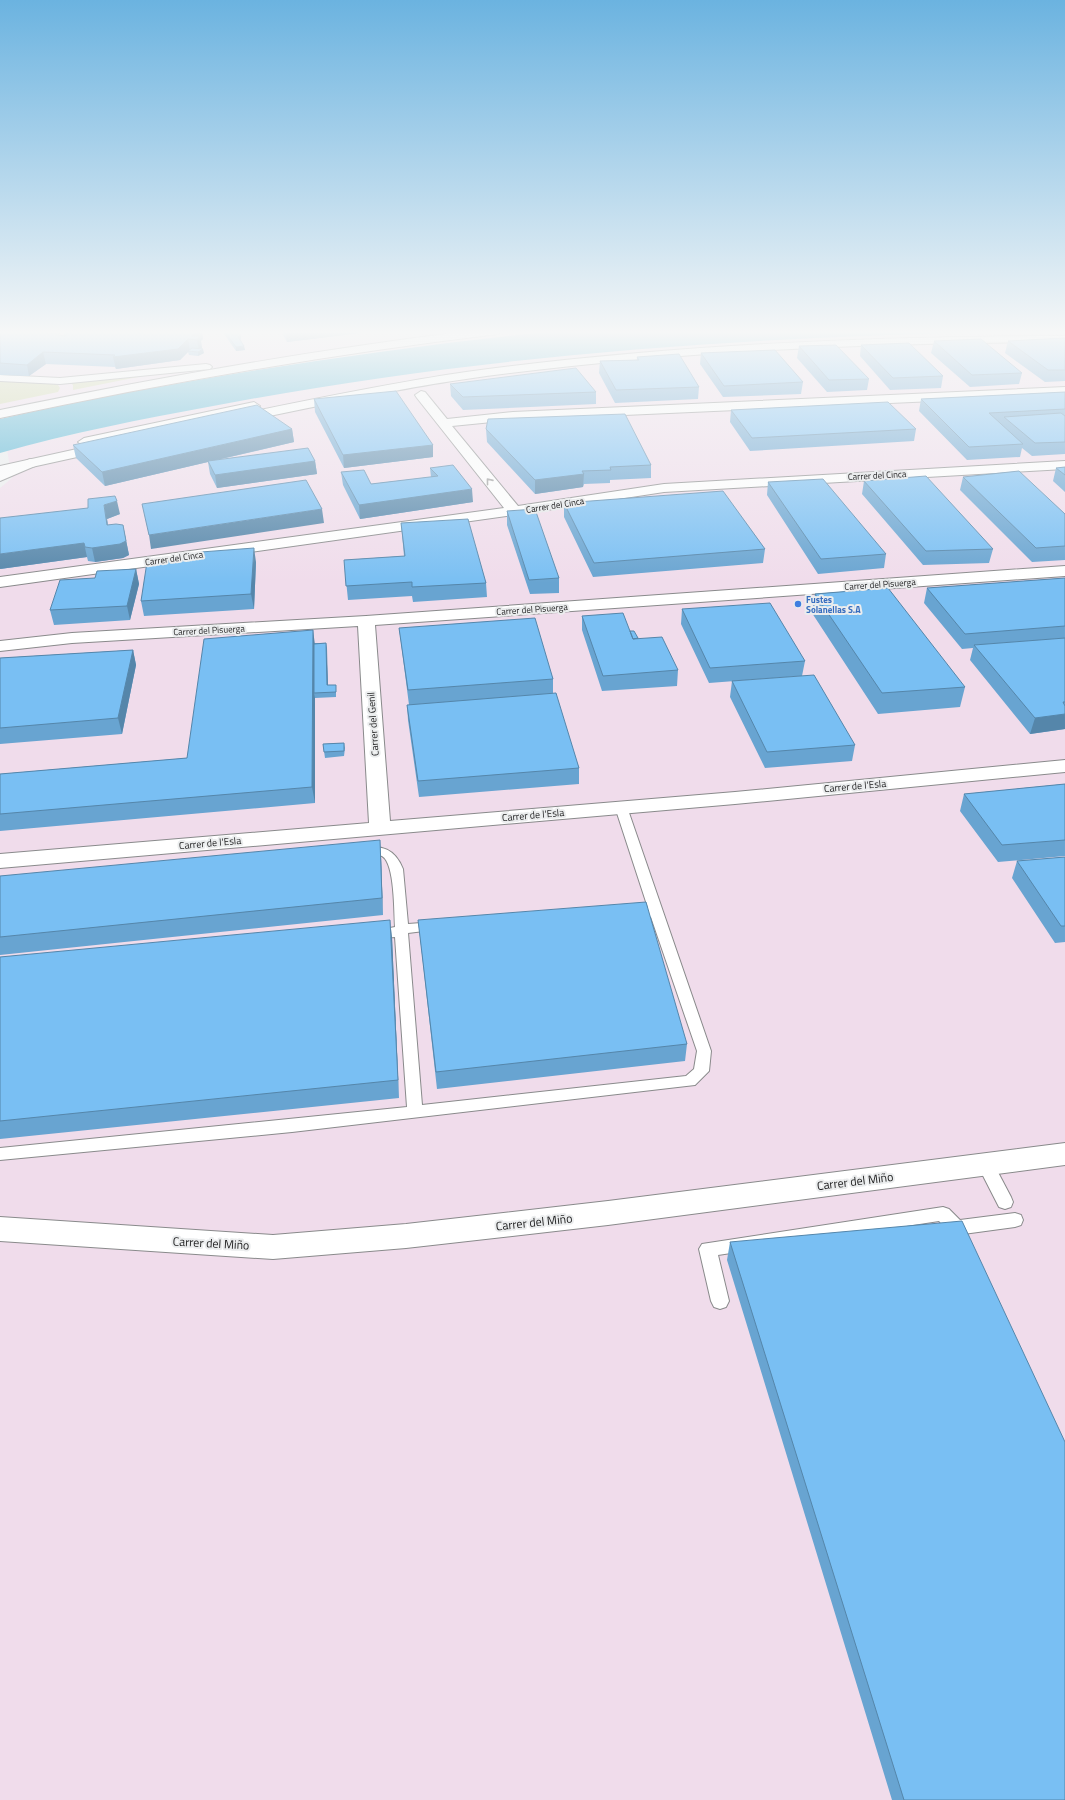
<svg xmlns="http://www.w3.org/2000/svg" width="1065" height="1800" font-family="'Titillium Web',sans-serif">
<rect width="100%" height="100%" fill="#ebedee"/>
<path fill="#f0dceb" d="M0 331H554L361 354 289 365 202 379 0 419Z
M1065 331V1800H0V488L12 478 7 450 117 424 264 396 360 380 502 362 594 352 745 341 837 336Z"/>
<path fill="#cfd4a5" d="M158 373 73 390V385L70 382Z
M0 381 54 384 58 385 60 388 58 392 0 404Z"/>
<path fill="#50b2d3" d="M554 331H1049C768 335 489 353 213 406 142 419 70 433 0 453V419C183 378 368 351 554 331Z"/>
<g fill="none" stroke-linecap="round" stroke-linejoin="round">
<g stroke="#898a8b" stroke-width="2">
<path id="service" d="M621 803 627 807 711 1051 709 1071 695 1085 292 1132 0 1160V1148L407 1107 395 937 374 939 369 938 367 935 369 932 395 927C394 913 395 863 382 856 376 853 367 856 361 855L359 852 361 849C382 844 395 849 403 869L408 924 435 922 440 923 442 926 440 929 408 933 422 1105 686 1076 694 1069 697 1051 651 917 627 914 625 911 627 908H648L615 807Z
M985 1158 991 1159 1011 1197 1013 1202 1011 1207 1005 1209 999 1207 977 1164 979 1159Z
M943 1207 949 1209 960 1220 1015 1213 1021 1215 1023 1220 1021 1225 1015 1227 956 1235 950 1233 939 1221 718 1255 729 1301 726 1307 720 1309 714 1307 711 1301 699 1249 702 1244Z"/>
</g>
<g stroke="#898a8b" stroke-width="2">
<path id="minor" d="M1065 387V395L513 420 452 426 518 506 664 484 1065 461V469L664 492 514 515 0 587V577L504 508 417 398 415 395 421 391 425 392 447 419 513 412Z
M30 459 35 460 37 463 35 466 0 481V472Z
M1065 566V576L375 625 390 821 735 792 1065 760V772L735 804 0 868V854L369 823 358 626 72 643 0 651V641L72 633 366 616Z
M1065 1143V1165L608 1225 406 1248 273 1259 0 1241V1217L273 1235 406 1224 608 1201Z"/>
</g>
<g stroke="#898a8b" stroke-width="2">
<path id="secondary" d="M470 331H503L498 334C331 354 165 383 0 418V410C156 378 312 350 470 331Z
M1065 336V342C865 343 664 351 466 379 390 390 315 407 240 422L234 418 240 414C315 399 390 383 466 372 664 345 865 336 1065 336Z
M254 402 260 406 258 409 84 446 78 442 84 438Z
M104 443 110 447 109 450 0 474V466Z"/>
</g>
<g stroke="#898a8b" stroke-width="2">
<path id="primary" d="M206 364 210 365 212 367 210 369 60 384 0 381V375L60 378Z"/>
</g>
<use href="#service" fill="#fff" fill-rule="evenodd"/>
<use href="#minor" fill="#fff" fill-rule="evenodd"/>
<use href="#secondary" fill="#fff" fill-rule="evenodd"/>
<use href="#primary" fill="#fff" fill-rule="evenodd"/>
</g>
<path fill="#68a4d1" d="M63 331H113L142 333 143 331H202L203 339 201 341 202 348 201 349 204 353 198 356 189 355 188 352 180 360 116 369 115 367 46 364 29 376 0 375V332L64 335Z
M222 331H237L241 337V340L245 350 236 351Z
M281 331H368V332L287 342Z
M1065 338V381L1045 382 1005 353 1008 341Z
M934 341 1022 373 1019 384 970 387 931 353Z
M861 345 943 376 941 388 890 390 860 356Z
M799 346 869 379 867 390 827 392 797 358Z
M701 353 803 382 801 394 723 397 700 364Z
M637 357 699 387 698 399 615 403 599 373 600 361 637 360Z
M450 384 596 392V404L463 410 451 396Z
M1065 392V454L1032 456 1022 448 1020 457 967 460 919 411 921 399Z
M314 399 433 445V457L344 468 315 412Z
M731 410 916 429 914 441 750 451 730 422Z
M292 429 294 442 213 461H315L317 474 217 488 210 474 208 462 105 486 76 458 73 445Z
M486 429 651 465V478L610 480V483L584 484 583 487 535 494 487 442Z
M1065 467V492L1053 481 1056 468Z
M430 468 473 502 360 519 343 485 341 472 371 484 431 477Z
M963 477 1065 514V560L1032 562 960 490Z
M864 481 993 549 989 563 923 565 862 494Z
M768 482 886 554 884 568 818 574 767 495Z
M564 503 765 549 763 563 593 577 564 517Z
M88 508 120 514 107 519 108 525H123L129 555 123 558 95 562 88 561 87 557 0 569Z
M507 511 559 578V593L530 594 507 525Z
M401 523 486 583 487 597 413 602 412 596 348 600 344 560 404 556Z
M256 562 254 609 144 616 141 601Z
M136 569 139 584 130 620 54 625 50 610 95 578Z
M1065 578V729L1030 734 970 660 973 648 962 649 924 603 927 588Z
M815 594 965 687 960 707 878 714 812 613Z
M682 609 805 661 802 676 709 683 681 624Z
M582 616 630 631 638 638 678 670 677 686 602 691 582 630Z
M399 628 553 679V694L579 768V784L419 797 408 720 407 705H409L401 643Z
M313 630 314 643H326L328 685 336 690V697L315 698V803L0 831V774L187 758Z
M133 650 136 665 122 734 0 744V658Z
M732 681 855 745 852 761 765 768 730 697Z
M344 743 345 748 344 756 325 758 323 744Z
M1065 784V856L998 862 960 811 964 794Z
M381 857 383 915 0 955V876Z
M1065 857V942L1055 943 1012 878 1017 861Z
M418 920 687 1044 685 1061 437 1089 420 937Z
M392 937 399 1098 0 1139V957Z
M730 1242 1065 1800H892L727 1260Z"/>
<path fill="#5586aa" d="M198 331H202L203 339 201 341 202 348 199 351 197 340 192 336Z
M286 331H368V332L287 342Z
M188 339 190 351H188V352L180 360 116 369 113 357Z
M244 346 245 350 236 351V347Z
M203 349 204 353 198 356V352Z
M43 352 46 364 29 376 27 365Z
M292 429 294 442 105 486 102 472Z
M433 445V457L344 468 343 455Z
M315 461 317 474 217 488 215 475Z
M584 474 583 487 535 494V480Z
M472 489 473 502 360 519 359 505Z
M117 501 120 514 107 519 110 539 104 505Z
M322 509 324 523 151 549 149 535Z
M123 525 129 555 123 558 95 562 92 548Z
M84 543 87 557 0 569V554Z
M254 548 256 562 254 609 251 594Z
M136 569 139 584 130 620 127 606Z
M313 630 315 645 314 693 315 698V803L312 787Z
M326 643 327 648 328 691 327 685Z
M133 650 136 665 122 734 118 718Z
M1065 714V729L1030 734 1035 718Z
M380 840 381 857 383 915 382 898Z
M390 920 392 937 399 1098 398 1080Z"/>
<path fill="#79bff3" stroke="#5586aa" d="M71 331H113L142 333 143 331H198L192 336H200L197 340 188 339 178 349 113 357 115 355 43 352 27 365 0 363V332L60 333 58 335 65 336Z
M224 331H237L241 337H238L244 346 236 347Z
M1065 338V370H1048L1008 341Z
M981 339 1022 373 972 375 934 341Z
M909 343 943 376 893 378 861 345Z
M836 345 869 379 829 380 799 346Z
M192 348 203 349 198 352 188 351Z
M775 350 803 382 724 386 701 353Z
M679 354 699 387 616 390 600 361 639 360 637 357Z
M576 368 596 392 463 397 450 384Z
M396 391 433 445 343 455 314 399Z
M1065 392V409L989 413 1023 444 969 447 921 399Z
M888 402 916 429 752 438 731 410Z
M257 405 292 429 102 472 73 445Z
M1061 413 1065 416V442L1035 443 1004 417Z
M625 414 651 465 610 467 611 470 582 471 584 474 535 480 486 429 488 419Z
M308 448 315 461 215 475 208 461Z
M453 465 472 489 359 505 341 472 364 470 371 484 438 476 430 468Z
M1065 467V475L1056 468Z
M1019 471 1065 514V546L1036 548 963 477Z
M926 476 993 549 926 551 864 481Z
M823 479 886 554 821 559 768 482Z
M306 480 322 509 149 535 142 504Z
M723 491 765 549 594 563 564 503Z
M115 496 117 501 104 505 107 525 116 524 123 525 126 541 120 544 92 548 85 547 84 543 0 554V518L88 508V499Z
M535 509 559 578 529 580 507 511Z
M468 519 486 583 412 587V582L346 586 344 560 405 556 401 523Z
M254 548 251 594 141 601 147 562 200 559 201 552Z
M136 569 127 606 50 610 60 580 95 578 97 571Z
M1065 578V626L965 634 927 588Z
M888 588 965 687 882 693 815 594Z
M770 603 805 661 710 668 682 609Z
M623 613 633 639 662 637 678 670 603 676 582 616Z
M535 618 553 679 408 690 399 628Z
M313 630 312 787 0 814V774L187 758 204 639Z
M630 631H634L638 638 633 639Z
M1065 638V702H1063L1065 706V714L1035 718 974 645Z
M326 643 327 685H336V692L314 693V644Z
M133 650 118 718 0 728V658Z
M814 675 855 745 767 752 732 681Z
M556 693 579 768 418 781 407 705Z
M344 743V751L324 752 323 744Z
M1065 784V840L1002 845 964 794Z
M380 840 382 898 0 937V876Z
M1065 857V926H1061L1017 861Z
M646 902 687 1044 436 1072 418 920Z
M390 920 398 1080 0 1121V957Z
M962 1221 1065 1442V1800H904L730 1242Z"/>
<defs><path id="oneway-chevron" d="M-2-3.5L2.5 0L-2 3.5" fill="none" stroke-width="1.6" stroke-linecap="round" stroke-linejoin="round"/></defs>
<use stroke="#9c9c9c" href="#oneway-chevron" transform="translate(489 481) rotate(-129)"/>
<linearGradient id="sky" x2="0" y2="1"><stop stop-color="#6bb3e0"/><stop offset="0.57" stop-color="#f6f7f7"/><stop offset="1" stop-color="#f6f7f7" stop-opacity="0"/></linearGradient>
<rect width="1065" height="583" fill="url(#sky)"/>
<circle fill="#3f7fe0" stroke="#ebedee" stroke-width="1.5" cx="798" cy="604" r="4"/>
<g text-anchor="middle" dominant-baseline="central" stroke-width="4" stroke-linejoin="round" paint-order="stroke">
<g font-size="9" fill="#222223" stroke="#ebedee">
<text transform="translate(877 475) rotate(-3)">Carrer del Cinca</text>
<text transform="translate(555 505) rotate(-9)">Carrer del Cinca</text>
<text transform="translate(174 558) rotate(-8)">Carrer del Cinca</text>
<text transform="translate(880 584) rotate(-4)">Carrer del Pisuerga</text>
<text transform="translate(532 609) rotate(-4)">Carrer del Pisuerga</text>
<text transform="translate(209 630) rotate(-3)">Carrer del Pisuerga</text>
</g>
<g font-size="9" font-weight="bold" fill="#366cbe" stroke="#ebedee" text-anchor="start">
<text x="806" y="599">Fustes<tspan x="806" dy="10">Solanellas S.A</tspan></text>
</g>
<g font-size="10" fill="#222223" stroke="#ebedee">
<text transform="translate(373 724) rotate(-94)">Carrer del Genil</text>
<text transform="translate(855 786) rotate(-5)">Carrer de l'Esla</text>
<text transform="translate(533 815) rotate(-5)">Carrer de l'Esla</text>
<text transform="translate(210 843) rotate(-5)">Carrer de l'Esla</text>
</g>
<g font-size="12" fill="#222223" stroke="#ebedee">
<text transform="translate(855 1181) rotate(-7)">Carrer del Miño</text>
<text transform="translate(534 1222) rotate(-6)">Carrer del Miño</text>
<text transform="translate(211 1243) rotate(3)">Carrer del Miño</text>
</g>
</g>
</svg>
